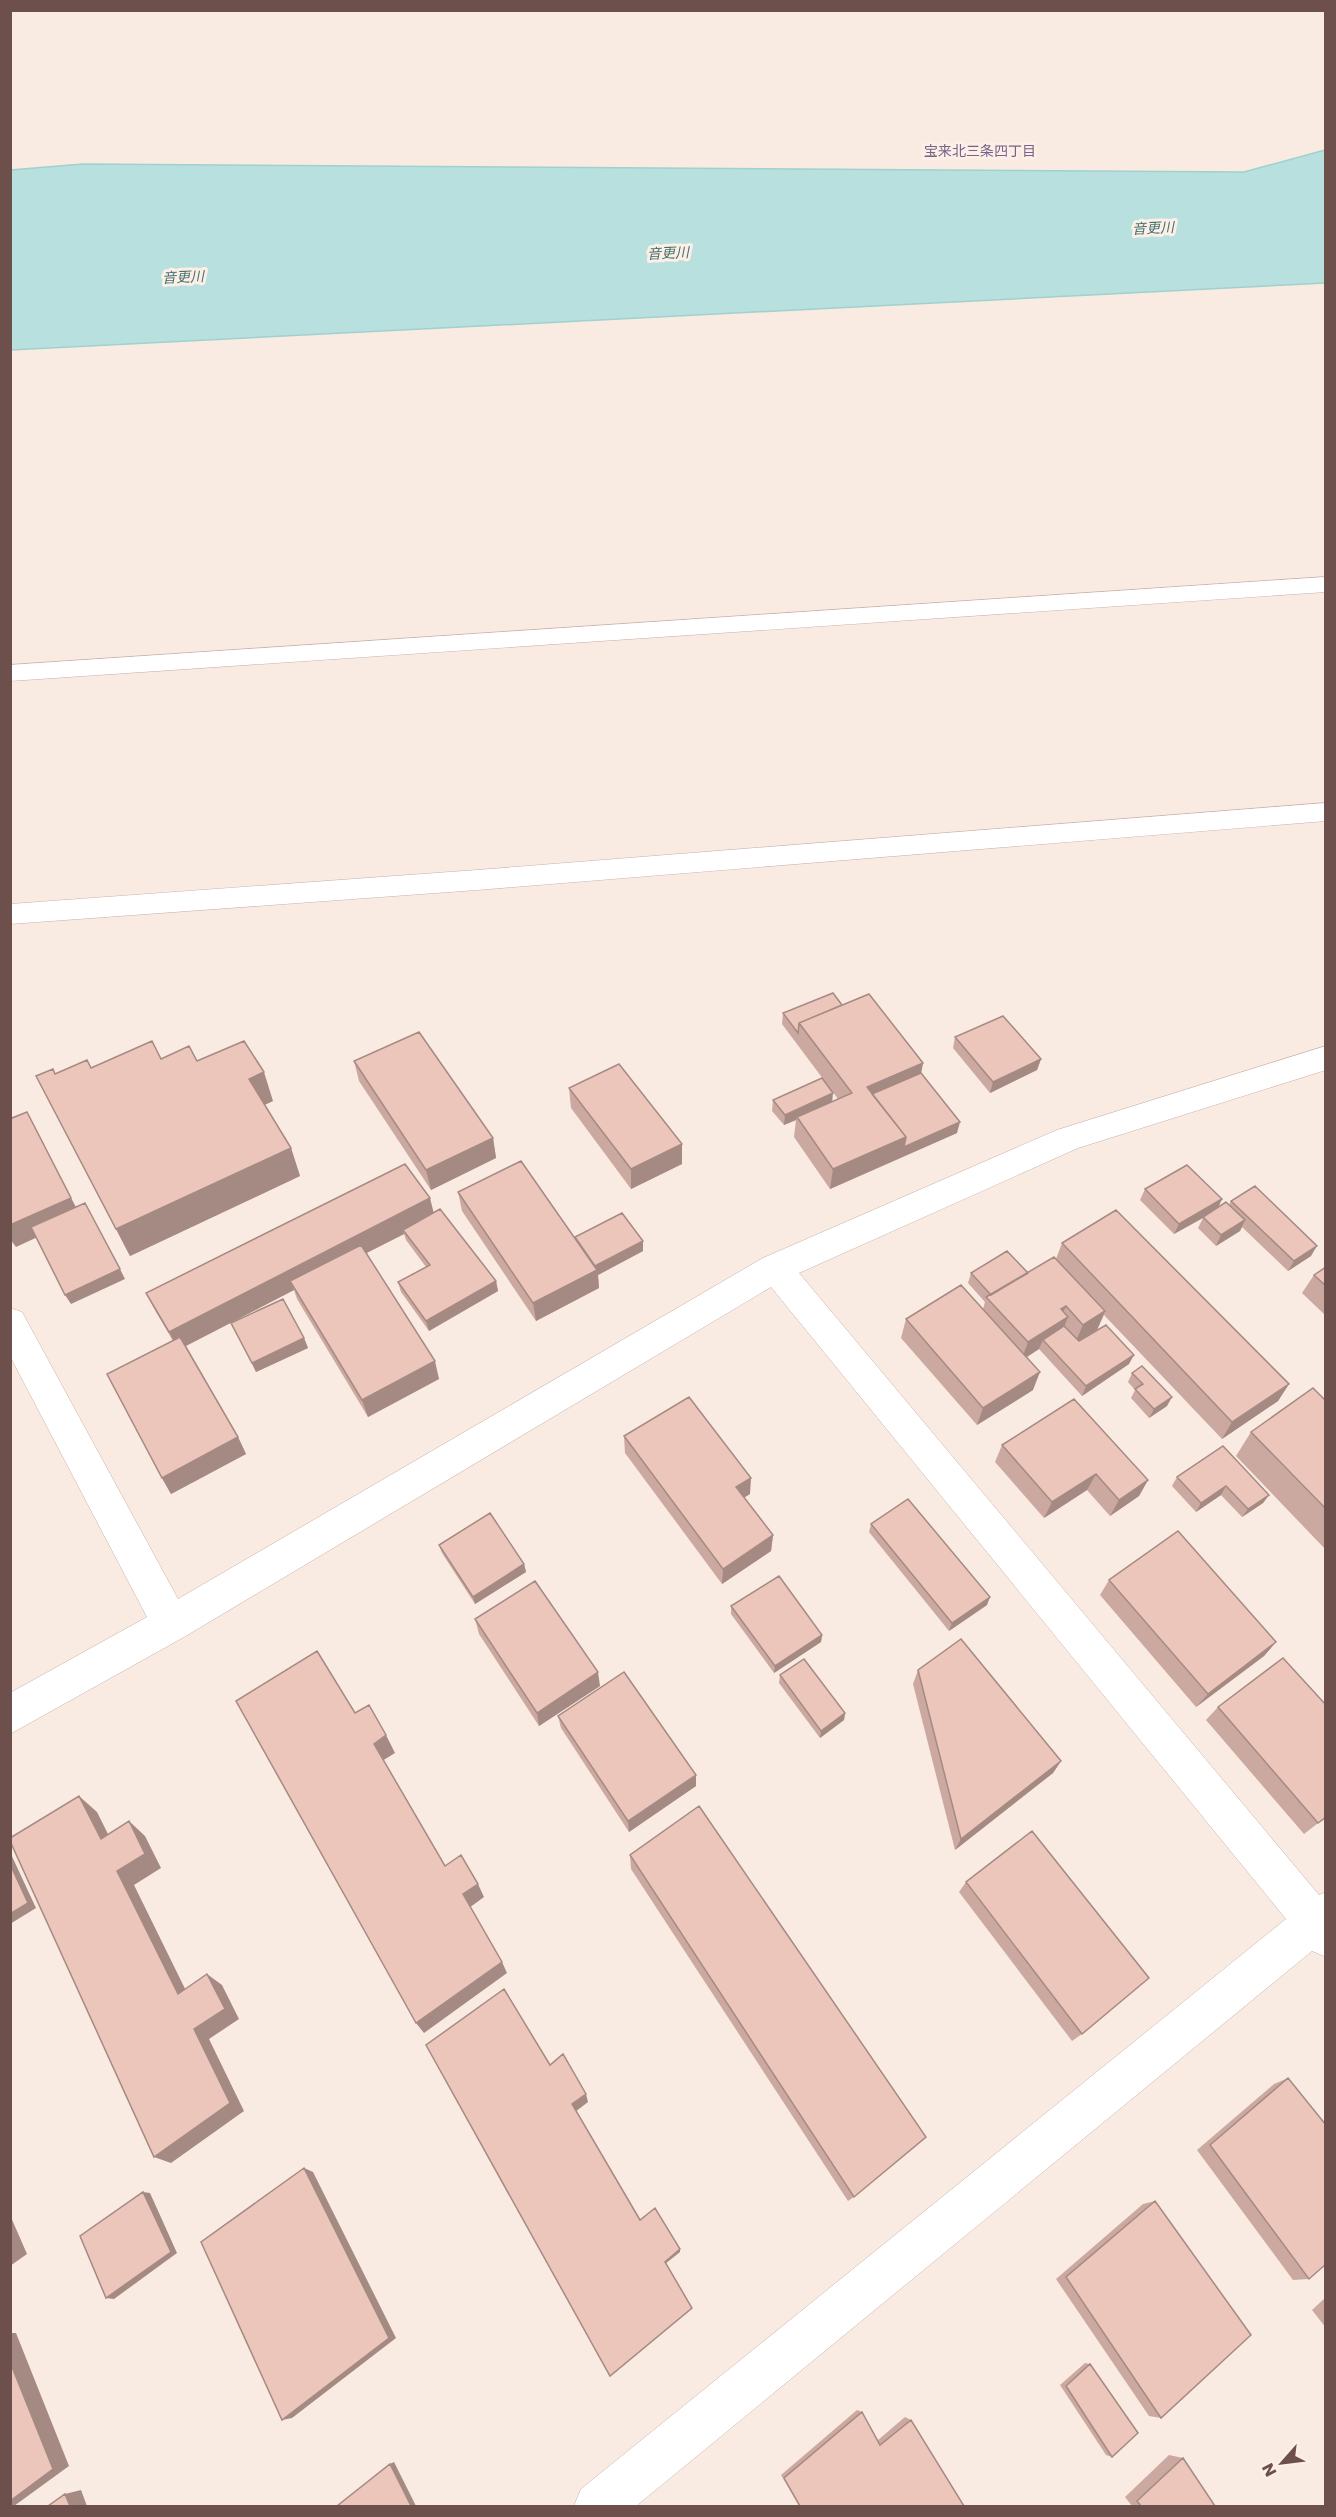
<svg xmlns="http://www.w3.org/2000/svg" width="1336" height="2517" font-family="Poppins,'Noto Sans JP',sans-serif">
<rect width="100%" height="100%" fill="#f9ebe1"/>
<path fill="#b8e0de" stroke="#9fd1ce" stroke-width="1.5" d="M1325 150V283L11 350V170L83 164 1244 172Z"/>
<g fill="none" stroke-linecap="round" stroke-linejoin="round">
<g stroke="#c8b1aa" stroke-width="1">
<path id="lane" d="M1326 577V592L10 681V665Z"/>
</g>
<g stroke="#c8b1aa" stroke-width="1">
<path id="street" d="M1326 803V821L477 890 10 924V904L477 870Z
M1326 1046V1070L1078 1148 799 1273 1319 1895 1326 1892V1957L1312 1951 636 2506H574L581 2489 1286 1919 771 1287 184 1637 10 1734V1693L147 1617 10 1356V1308L22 1312 178 1599 763 1258 1057 1130Z"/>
</g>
<use href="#lane" fill="#fff" fill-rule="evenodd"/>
<use href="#street" fill="#fff" fill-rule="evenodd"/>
</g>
<path fill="#cba9a1" d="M842 1005 923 1063 921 1073 957 1133 830 1189 794 1137 796 1120 784 1125 772 1111 773 1100 832 1102 838 1099 782 1024 783 1013Z
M955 1037 1041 1059 1037 1070 990 1093 953 1048Z
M161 1059 197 1061 273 1101 264 1105 291 1148 300 1176 130 1256 36 1076 91 1068Z
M354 1061 493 1138 496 1158 431 1190 359 1081Z
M569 1088 682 1144V1164L631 1189 571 1108Z
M1145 1189 1222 1199 1218 1207 1229 1205 1231 1201 1311 1256 1288 1271 1242 1227 1240 1231 1216 1246 1198 1228 1203 1218 1174 1234 1140 1200Z
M458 1192 575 1238 643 1241V1251L598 1275 599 1288 536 1321 462 1211Z
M433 1213 496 1281 498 1291 429 1331 401 1292 398 1282 426 1267 406 1240 404 1234 366 1253 439 1379 368 1417 297 1299 294 1290 186 1346 238 1437 246 1454 171 1494 162 1478 173 1341 156 1312 146 1293Z
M1062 1243 1289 1384 1278 1401 1222 1439 1104 1315 1097 1330 1079 1341 1129 1364 1082 1396 1039 1349 1026 1357 1033 1390 977 1425 901 1338 906 1319 983 1309 985 1302 968 1283 971 1273H1028L1056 1259Z
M1326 1267V1316L1302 1293 1314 1275Z
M231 1323 304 1338 308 1348 256 1372Z
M1132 1373 1167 1406 1149 1418 1131 1398 1135 1390 1128 1382Z
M1326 1401V1550L1236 1456 1251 1432Z
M624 1436 750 1494 744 1498 773 1535 771 1551 722 1584 625 1453Z
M1002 1445 1148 1480 1139 1496 1110 1516 1087 1490 1044 1518 995 1462Z
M1177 1477 1269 1495 1263 1503 1242 1517 1221 1495 1196 1512 1172 1486Z
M871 1524 987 1605 949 1631 869 1532Z
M439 1545 524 1564 526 1572 475 1604 442 1553Z
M1109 1580 1276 1642 1264 1656 1196 1707 1100 1595Z
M731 1606 822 1635 821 1642 774 1673 731 1614Z
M475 1619 600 1686 539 1726 479 1634Z
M918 1670 1061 1761 1053 1773 955 1850 913 1684Z
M780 1675 845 1713 844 1720 820 1738 779 1683Z
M1218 1707 1326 1817 1304 1834 1206 1720Z
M558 1716 696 1786 629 1832 561 1728Z
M630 1855 854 2197 848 2201 631 1869Z
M966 1882 1082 2034 1072 2041 959 1892Z
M1288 2078 1309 2279 1293 2280 1197 2150 1274 2084Z
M1155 2201 1161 2418 1149 2416 1056 2279 1143 2204Z
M1326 2297V2328L1312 2310Z
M1085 2363 1090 2364 1112 2457 1106 2455 1060 2385Z
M857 2410 862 2412 878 2440 905 2417 911 2420 964 2506H799L781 2475Z
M1169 2455 1183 2458 1215 2506H1132L1125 2497Z"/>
<path fill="#a58a83" d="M1041 1059 1037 1070 990 1093 993 1082Z
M923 1063 919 1084 871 1104 867 1087Z
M264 1072 273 1101 258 1108 249 1079Z
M833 1093 832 1104 797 1117 796 1120 784 1125 785 1115Z
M960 1122 957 1133 830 1189 833 1169 906 1137Z
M37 1132 81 1217 16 1247 10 1239V1225Z
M493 1138 496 1158 431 1190 426 1170Z
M682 1144V1164L631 1189V1169Z
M291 1148 300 1176 130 1256 116 1229Z
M430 1198 435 1218 403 1230 404 1234 296 1289 290 1281 294 1290 178 1350 169 1332Z
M1222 1199 1217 1210 1174 1234 1179 1224Z
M1245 1220 1240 1231 1216 1246 1221 1235Z
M643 1241V1251L598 1275 599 1288 536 1321 533 1303 595 1266Z
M1317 1246 1311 1256 1288 1271 1294 1261Z
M120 1269 125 1279 71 1304 65 1295Z
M496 1281 498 1291 429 1331 426 1321Z
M1066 1306 1059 1322 1068 1317 1061 1335 1043 1340 1039 1349 1021 1361 1028 1342 1061 1309Z
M1105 1311 1097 1330 1075 1343 1083 1325Z
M304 1338 308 1348 256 1372 252 1363Z
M1134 1355 1129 1364 1082 1396 1086 1386Z
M435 1361 439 1379 368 1417 362 1400Z
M1040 1372 1033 1390 977 1425 983 1408Z
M1289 1384 1278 1401 1222 1439 1232 1422Z
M1172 1397 1167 1406 1149 1418 1154 1409Z
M238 1437 246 1454 171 1494 162 1478Z
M1096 1474 1087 1490 1044 1518 1052 1502Z
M751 1478 750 1494 734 1503 736 1487Z
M1148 1480 1139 1496 1110 1516 1119 1500Z
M1226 1486 1221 1495 1196 1512 1201 1503Z
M1269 1495 1263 1503 1242 1517 1248 1509Z
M773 1535 771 1551 722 1584 723 1569Z
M524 1564 526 1572 475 1604 473 1597Z
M990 1597 987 1605 949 1631 952 1623Z
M822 1635 821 1642 774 1673 775 1666Z
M1276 1642 1264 1656 1196 1707 1208 1694Z
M598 1672 600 1686 539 1726 537 1713Z
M845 1713 844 1720 820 1738 821 1731Z
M386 1735 395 1753 382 1761 374 1744Z
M1061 1761 1053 1773 955 1850 961 1839Z
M696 1775V1786L629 1832 628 1821Z
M79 1796 97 1812 118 1854 101 1839Z
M129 1821 145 1836 161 1868 134 1885 193 2005 178 1994 117 1871Z
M10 1852 36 1908 10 1924Z
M478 1884 484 1897 469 1908 463 1894Z
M502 1962 507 1973 424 2033 416 2023Z
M207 1974 222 1985 239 2019 209 2039 244 2111 171 2163 154 2157Z
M586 2094 588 2102 575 2112 572 2104Z
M304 2168 313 2172 396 2338 292 2418 282 2420Z
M143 2192 150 2193 177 2253 114 2299 106 2298Z
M10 2215 27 2254 10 2266 11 2252Z
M680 2249V2252L665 2264V2262Z
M10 2333H16L69 2466 14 2506H10Z
M394 2462 416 2506H411L390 2464Z
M81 2490 87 2506H70L65 2494Z"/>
<path fill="#ecc5bb" stroke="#a58a83" stroke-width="1.5" d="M833 993 842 1005 799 1023 798 1033 783 1013Z
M869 994 923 1063 867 1087 906 1137 833 1169 797 1117 852 1093 799 1023Z
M1003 1016 1041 1059 993 1082 955 1037Z
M419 1032 493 1138 426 1170 354 1061Z
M152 1041 161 1059 189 1046 197 1061 244 1041 264 1072 249 1079 291 1148 116 1229 36 1076 53 1069 55 1074 87 1060 91 1068Z
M619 1064 682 1144 631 1169 569 1088Z
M921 1073 960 1122 904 1147 906 1137 872 1094Z
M822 1078 833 1093 785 1115 773 1100Z
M27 1112 71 1198 10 1225V1116L12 1118Z
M521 1161 597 1270 533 1303 458 1192Z
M405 1164 430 1198 169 1332 146 1293Z
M1187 1165 1222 1199 1179 1224 1145 1189Z
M1255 1186 1317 1246 1294 1261 1231 1201Z
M1226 1202 1245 1220 1221 1235 1203 1217Z
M85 1203 120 1269 65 1295 31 1227Z
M440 1209 496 1281 426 1321 398 1282 430 1265 403 1230Z
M1116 1210 1289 1384 1232 1422 1062 1243Z
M622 1213 643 1241 595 1266 575 1237Z
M361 1245 435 1361 362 1400 290 1281Z
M1007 1251 1028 1273 991 1295 971 1273Z
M1054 1257 1105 1311 1083 1325 1066 1306 1061 1309 1068 1317 1028 1342 986 1297Z
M1326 1267V1286L1314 1275Z
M961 1285 1040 1372 983 1408 906 1319Z
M283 1299 304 1338 252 1363 231 1323Z
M1106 1325 1134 1355 1086 1386 1043 1340 1064 1326 1079 1341Z
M180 1337 238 1437 162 1478 107 1374Z
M1142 1366 1172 1397 1154 1409 1135 1389 1143 1384 1132 1373Z
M1313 1388 1326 1401V1509L1251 1432Z
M689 1397 751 1478 736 1487 773 1535 723 1569 624 1436Z
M1074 1399 1148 1480 1119 1500 1096 1474 1052 1502 1002 1445Z
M1223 1446 1269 1495 1248 1509 1226 1486 1201 1503 1177 1477Z
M908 1499 990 1597 952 1623 871 1524Z
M490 1513 524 1564 473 1597 439 1545Z
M1178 1531 1276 1642 1208 1694 1109 1580Z
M779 1576 822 1635 775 1666 731 1606Z
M535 1581 598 1672 537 1713 475 1619Z
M961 1639 1061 1761 961 1839 918 1670Z
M317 1651 355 1713 369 1705 386 1735 374 1744 445 1866 461 1855 478 1884 463 1894 502 1962 416 2023 236 1701Z
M1283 1658 1326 1705V1817L1318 1823 1218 1707Z
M804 1659 845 1713 821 1731 780 1675Z
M624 1672 696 1775 628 1821 558 1716Z
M79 1796 101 1839 129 1821 145 1854 117 1871 178 1994 207 1974 225 2009 194 2029 230 2103 154 2157 10 1841V1838Z
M699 1806 926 2137 854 2197 630 1855Z
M1032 1831 1149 1978 1082 2034 966 1882Z
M10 1864 28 1903 10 1914Z
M504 1989 550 2065 563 2054 586 2094 572 2104 640 2220 655 2208 680 2249 665 2262 692 2308 610 2376 426 2045Z
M1288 2078 1326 2125V2264L1309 2279 1210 2145Z
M304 2168 389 2338 282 2420 201 2242Z
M143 2192 171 2252 106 2298 80 2236Z
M1155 2201 1251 2335 1161 2418 1066 2277Z
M10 2362 53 2469 10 2501Z
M1090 2364 1138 2433 1112 2457 1066 2386Z
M862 2412 880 2445 911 2420 964 2506H800L784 2478Z
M1183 2458 1215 2506H1141L1137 2501Z
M390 2464 411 2506H337Z
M65 2494 70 2506H48Z"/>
<g text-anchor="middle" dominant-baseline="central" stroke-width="6" stroke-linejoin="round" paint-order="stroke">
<g font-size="14" fill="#75638a" stroke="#fdefe6">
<text x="980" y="151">宝来北三条四丁目</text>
</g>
<g font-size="14" font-style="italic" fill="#407270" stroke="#fdefe6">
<text transform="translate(1153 228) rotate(-3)">音更川</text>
<text transform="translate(668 253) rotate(-3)">音更川</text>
<text transform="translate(183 277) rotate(-3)">音更川</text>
</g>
</g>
<rect width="1336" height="2517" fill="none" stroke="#6d504b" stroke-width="24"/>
<g transform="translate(1282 2463) rotate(242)" stroke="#fdefe6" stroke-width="4.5" paint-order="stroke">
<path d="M0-4.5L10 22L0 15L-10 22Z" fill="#6d504b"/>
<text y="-9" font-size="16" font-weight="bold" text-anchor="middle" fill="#6d504b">N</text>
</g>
</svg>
